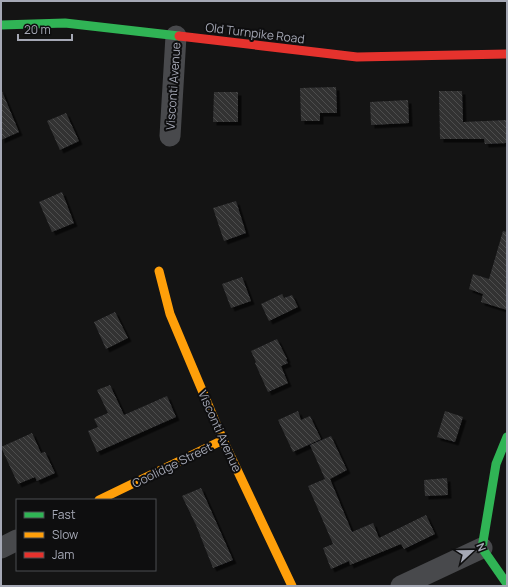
<svg xmlns="http://www.w3.org/2000/svg" width="508" height="587" font-family="Manrope,sans-serif">
<defs>
<pattern id="building-back-hatch" width="6" height="6" patternUnits="userSpaceOnUse"><rect width="6" height="6" fill="#323233"/><path d="M-1 5l2 2M0 0l6 6M5-1l2 2" fill="none" stroke="#4d4d4e"/></pattern>
<filter id="shadow"><feDropShadow dx="3.5" dy="3.5" stdDeviation="0" flood-color="#0009"/></filter>
</defs>
<rect width="100%" height="100%" fill="#141414"/>
<path fill="url(#building-back-hatch)" filter="url(#shadow)" d="M336 87 337 113H320V121H301L300 88Z
M1 89 19 132 1 140Z
M439 91H462L463 122 507 120V143L485 144 484 139H440Z
M214 92H238V122H213Z
M408 100 409 123 371 125 370 102Z
M66 113 79 141 60 150 47 121Z
M62 192 74 223 52 232 39 202Z
M236 201 246 233 224 241 213 208Z
M503 231 507 232V310L481 302 483 294 469 289 473 274 489 279Z
M242 277 251 301 231 308 222 284Z
M282 294 284 298 292 295 298 307 269 321 261 304Z
M115 312 128 338 106 349 94 322Z
M277 339 287 359 286 360 288 363 281 366 288 383 268 392 255 363 256 362 251 351Z
M110 385 124 415 167 396 176 417 97 452 88 431 98 427 94 419 108 413 97 390Z
M298 411 301 420 310 416 321 439 293 452 278 420Z
M445 411 463 417 455 442 437 437Z
M32 433 41 453 45 452 55 473 37 481 35 477 18 484 1 447Z
M331 436 347 470 330 479 352 532 373 523 379 538 426 515 435 534 404 549 401 544 350 565 349 561 331 569 323 548 333 544 308 486 325 479 310 445Z
M447 478 448 495 425 496 424 480Z
M201 488 233 560 213 568 196 525 182 496Z"/>
<g fill="none" stroke-linecap="round" stroke-linejoin="round">
<path stroke="#48494c" stroke-width="21" d="M170 136 176 36
M1 548 17 540
M401 586 482 548"/>
<path stroke="#30b455" stroke-width="9" d="M1 25 65 23 179 36
M507 437 496 464 482 548 507 584"/>
<path stroke="#ff9f0a" stroke-width="9" d="M159 271 170 314 223 440 292 586
M99 500 223 440"/>
<path stroke="#e5322d" stroke-width="9" d="M179 36 357 57 507 54"/>
</g>
<g text-anchor="middle" dominant-baseline="central" stroke-width="4" stroke-linejoin="round" paint-order="stroke">
<g font-size="12" fill="#a5a8b5" stroke="#0e0e0f">
<text transform="translate(255 33) rotate(7)">Old Turnpike Road</text>
<text transform="translate(173 86) rotate(-86)">Visconti Avenue</text>
<text transform="translate(220 431) rotate(66)">Visconti Avenue</text>
<text transform="translate(172 465) rotate(-26)">Coolidge Street</text>
</g>
</g>
<rect width="508" height="587" fill="none" stroke="#a5a8b5" stroke-width="4"/>
<rect x="16" y="499" width="140" height="72" fill="#0e0e0f" stroke="#4a4c51"/>
<rect x="24" y="512" width="20" height="6" fill="#30b455" stroke="#4a4c51"/>
<text x="52" y="519" font-size="12" fill="#a5a8b5">Fast</text>
<rect x="24" y="532" width="20" height="6" fill="#ff9f0a" stroke="#4a4c51"/>
<text x="52" y="539" font-size="12" fill="#a5a8b5">Slow</text>
<rect x="24" y="552" width="20" height="6" fill="#e5322d" stroke="#4a4c51"/>
<text x="52" y="559" font-size="12" fill="#a5a8b5">Jam</text>
<g transform="translate(472 551) rotate(68)" stroke="#0e0e0f" stroke-width="3" paint-order="stroke">
<path d="M0-3L7 15L0 10L-7 15Z" fill="#a5a8b5"/>
<text y="-6" font-size="11" font-weight="bold" text-anchor="middle" fill="#a5a8b5">N</text>
</g>
<path d="M18 34v6h54v-6" fill="none" stroke="#a5a8b5" stroke-width="2"/>
<text x="24" y="34" font-size="12" fill="#a5a8b5" stroke="#0e0e0f" stroke-width="3" paint-order="stroke">20 m</text>
</svg>
